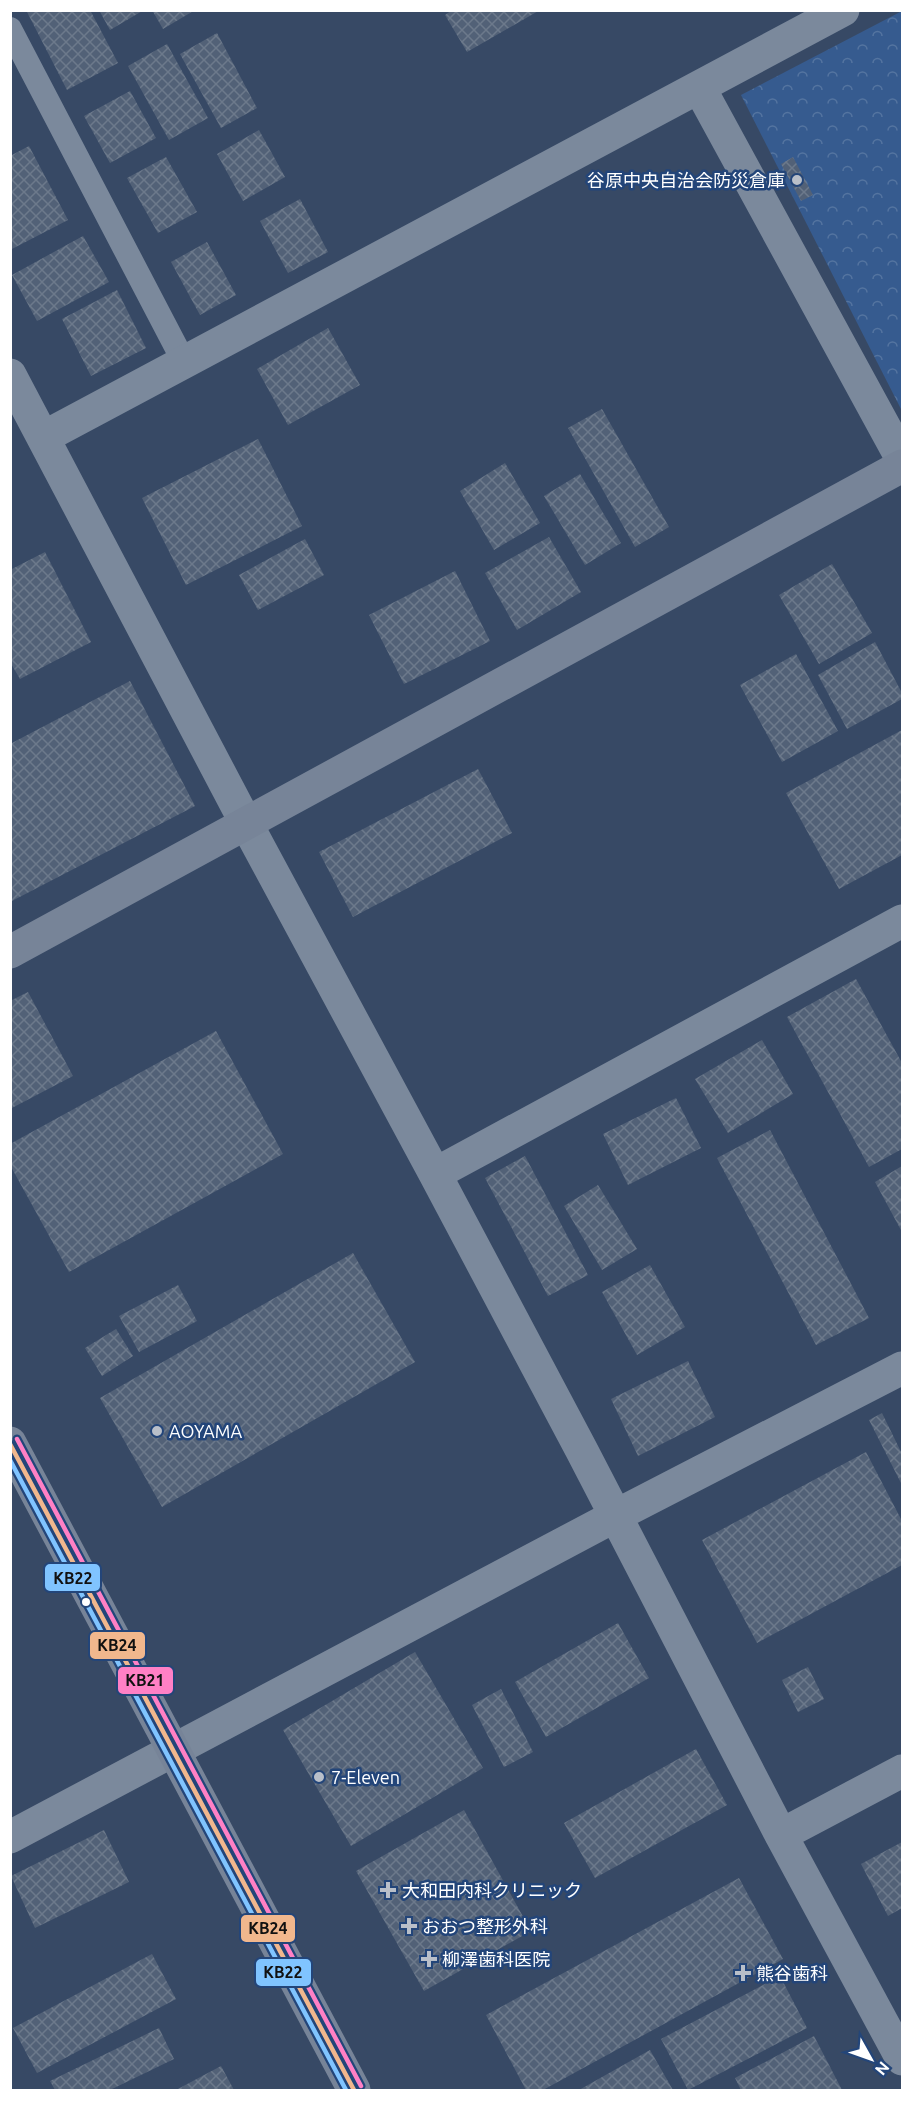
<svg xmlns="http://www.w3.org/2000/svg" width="913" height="2101" font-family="Ubuntu,'Noto Sans JP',sans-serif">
<defs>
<pattern id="park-crowns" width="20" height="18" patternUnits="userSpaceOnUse" patternTransform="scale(1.5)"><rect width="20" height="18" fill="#365b8f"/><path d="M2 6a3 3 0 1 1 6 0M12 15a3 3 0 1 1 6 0" fill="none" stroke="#5474a0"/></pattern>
<pattern id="building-cross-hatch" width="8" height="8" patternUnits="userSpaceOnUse" patternTransform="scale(1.5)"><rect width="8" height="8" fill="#526177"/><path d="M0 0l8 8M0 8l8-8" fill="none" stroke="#6c798b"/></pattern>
</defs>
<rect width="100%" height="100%" fill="#374965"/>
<path fill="url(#park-crowns)" d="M902 11V411L741 95Z"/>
<path fill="url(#building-cross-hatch)" d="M26 10H90L118 63 67 90Z
M99 10H144L110 30Z
M152 10H195L163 29Z
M452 10H540L467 52 445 15Z
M217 33 257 108 221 128 180 54Z
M167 44 208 118 169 140 128 66Z
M130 91 156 138 110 163 84 116Z
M259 130 285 177 243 201 217 154Z
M29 146 68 220 10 250V156Z
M166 157 197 212 158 233 127 178Z
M793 157 813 195 801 201 781 164Z
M300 199 328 252 288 273 260 221Z
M83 236 109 282 37 321 12 275Z
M207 242 236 295 200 315 171 262Z
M117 290 146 348 91 376 62 319Z
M328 328 360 385 288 425 257 369Z
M602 409 669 527 635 547 568 428Z
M258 439 302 526 186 585 142 498Z
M505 463 540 523 494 550 460 491Z
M580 474 621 543 585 565 544 496Z
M549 537 581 592 517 630 485 573Z
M305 539 324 575 258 610 239 575Z
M45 552 91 642 20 679 10 662V570Z
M832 564 872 633 819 664 779 595Z
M455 571 490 641 404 684 369 615Z
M875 642 902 693V699L847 729 818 675Z
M796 654 838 731 782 762 740 685Z
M130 681 195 806 10 902V744Z
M902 730V855L839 889 786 793Z
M478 769 512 833 353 917 319 852Z
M856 979 902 1063V1149L869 1167 787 1017Z
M28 992 73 1076 10 1109V1001Z
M216 1031 283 1154 69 1272 10 1165V1144Z
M762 1040 793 1094 728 1133 695 1079Z
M676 1098 701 1148 628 1185 603 1134Z
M770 1130 869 1318 816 1345 717 1158Z
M525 1156 588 1275 548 1296 485 1178Z
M902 1166V1232L875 1182Z
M598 1185 637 1249 602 1270 564 1206Z
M353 1253 415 1362 162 1507 100 1398Z
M650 1265 685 1327 637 1355 602 1292Z
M178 1285 197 1321 139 1352 119 1316Z
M116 1329 133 1356 102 1376 85 1348Z
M688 1361 715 1417 638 1456 611 1399Z
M882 1413 902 1454V1485L869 1420Z
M866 1452 902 1521V1565L757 1643 702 1540Z
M618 1623 649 1678 546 1737 515 1682Z
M415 1652 483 1768 351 1846 283 1730Z
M808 1667 824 1699 798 1712 782 1680Z
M501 1689 533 1752 504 1767 472 1705Z
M696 1749 727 1805 595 1878 564 1823Z
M464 1810 531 1931 424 1991 356 1871Z
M104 1830 129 1882 35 1928 11 1876Z
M902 1842V1908L888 1916 861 1864Z
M739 1878 783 1959 543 2090H526L486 2015Z
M152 1954 176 1999 37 2073 13 2028Z
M780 1976 807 2028 688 2090 661 2039Z
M159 2028 174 2059 110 2090H55L50 2081Z
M814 2036 842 2090H741L735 2078Z
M650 2050 673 2090H579Z
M221 2066 234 2090H176Z"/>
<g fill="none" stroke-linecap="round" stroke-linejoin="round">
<path stroke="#7b899c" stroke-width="24" d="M10 29 184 362"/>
<path stroke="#7b899c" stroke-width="33" d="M699 87 902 459
M10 375 247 825 435 1174 581 1449 781 1835 902 2059
M44 437 843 10
M435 1174 902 921
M781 1835 902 1771
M10 1837 615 1516 902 1368"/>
<path stroke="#778498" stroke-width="33" d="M10 952 902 466
M10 1443 354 2090"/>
<g stroke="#234579" stroke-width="9">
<path id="bus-1" d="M10 1444 354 2090"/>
</g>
<g stroke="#234579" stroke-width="9">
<path id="bus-2" d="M10 1460 346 2090"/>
</g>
<g stroke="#234579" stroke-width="9">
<path id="bus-3" d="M17 1439 361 2086"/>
</g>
<use href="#bus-1" stroke="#f1b78d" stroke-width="4.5"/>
<use href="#bus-2" stroke="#80c4ff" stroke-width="4.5"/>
<use href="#bus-3" stroke="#ff80c5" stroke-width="4.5"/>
</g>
<g fill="#b9bfc9" stroke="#234579" stroke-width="2">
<circle cx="797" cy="180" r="6"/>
<circle cx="157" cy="1431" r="6"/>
<circle cx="319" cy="1777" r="6"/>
<path d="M385 1881h6v6h6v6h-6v6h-6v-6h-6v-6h6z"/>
<path d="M406 1917h6v6h6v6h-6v6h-6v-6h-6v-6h6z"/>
<path d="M426 1950h6v6h6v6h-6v6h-6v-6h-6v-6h6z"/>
<path d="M740 1964h6v6h6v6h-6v6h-6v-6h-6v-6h6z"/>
</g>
<circle fill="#fff" stroke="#234579" stroke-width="2" cx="86" cy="1602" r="5"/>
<g text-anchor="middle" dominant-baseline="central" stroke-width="5" stroke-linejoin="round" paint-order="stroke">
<g font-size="18" fill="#fff" stroke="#234579" text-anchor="start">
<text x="785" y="180" text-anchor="end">谷原中央自治会防災倉庫</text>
<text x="169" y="1431">AOYAMA</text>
<text x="331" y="1777">7-Eleven</text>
<text x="402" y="1890">大和田内科クリニック</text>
<text x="422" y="1926">おおつ整形外科</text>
<text x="442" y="1959">柳澤歯科医院</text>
<text x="756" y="1973">熊谷歯科</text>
</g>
</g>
<g stroke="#234579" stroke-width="2">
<rect x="44" y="1563" width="57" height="29" rx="6" fill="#80c4ff"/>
<rect x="89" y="1631" width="57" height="29" rx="6" fill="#f1b78d"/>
<rect x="117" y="1666" width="57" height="29" rx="6" fill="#ff80c5"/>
<rect x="240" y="1914" width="56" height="29" rx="6" fill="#f1b78d"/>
<rect x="255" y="1958" width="57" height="29" rx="6" fill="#80c4ff"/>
</g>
<g font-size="16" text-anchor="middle" font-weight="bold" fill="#111">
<text x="73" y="1584">KB22</text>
<text x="117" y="1651">KB24</text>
<text x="145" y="1686">KB21</text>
<text x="268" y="1934">KB24</text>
<text x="283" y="1978">KB22</text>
</g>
<rect width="913" height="2101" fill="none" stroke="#ffffff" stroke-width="24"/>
<g transform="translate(871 2059) rotate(130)" stroke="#234579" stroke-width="4.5" paint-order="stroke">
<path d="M0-4.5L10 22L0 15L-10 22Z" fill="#ffffff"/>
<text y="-9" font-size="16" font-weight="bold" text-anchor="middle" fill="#ffffff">N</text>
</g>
</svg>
